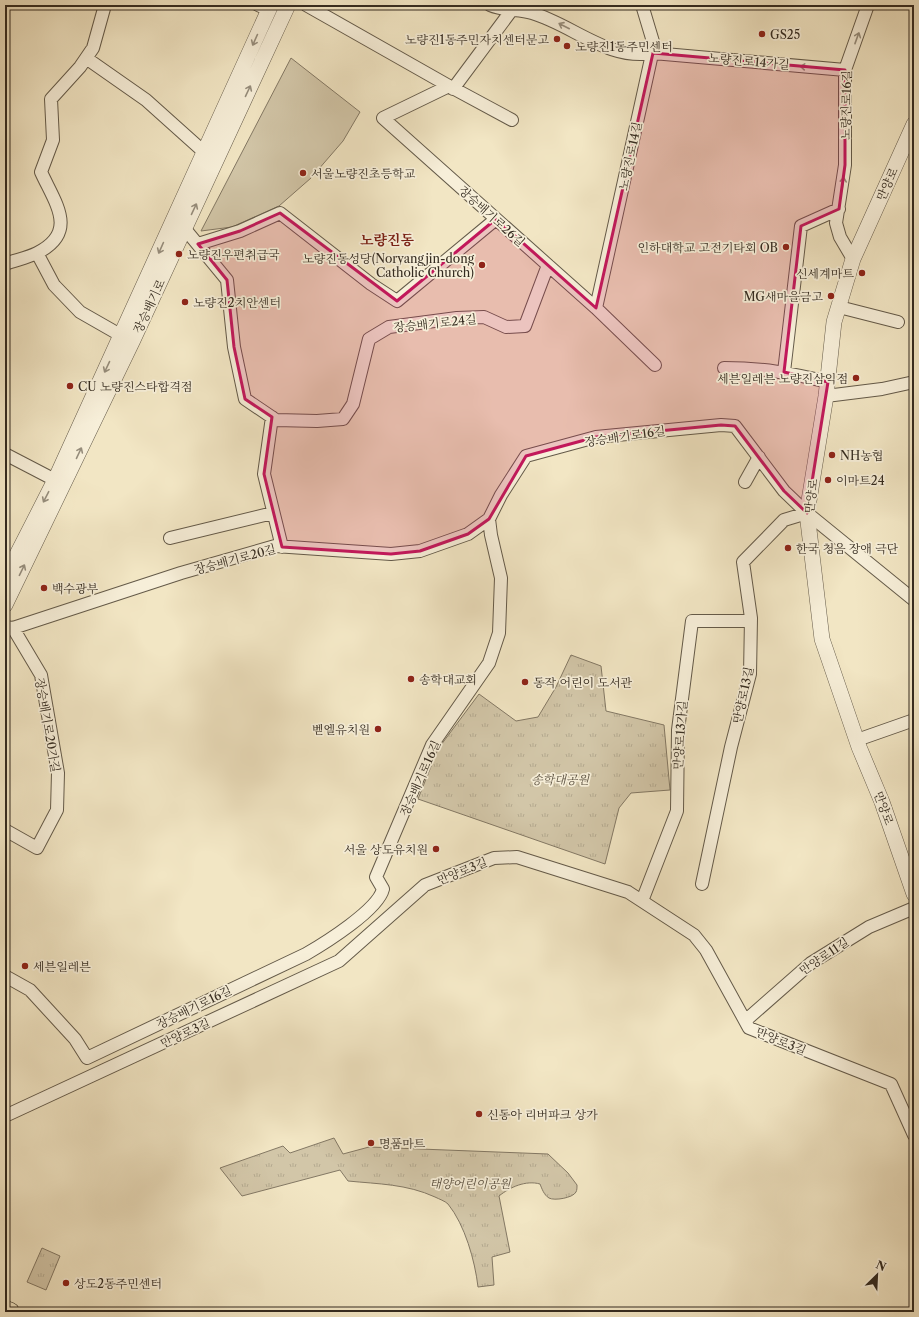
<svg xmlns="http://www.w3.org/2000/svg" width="919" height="1317" font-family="'Libre Caslon Text','Noto Serif KR',serif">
<defs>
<pattern id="grass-tufts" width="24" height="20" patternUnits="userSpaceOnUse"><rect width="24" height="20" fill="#d2c6a8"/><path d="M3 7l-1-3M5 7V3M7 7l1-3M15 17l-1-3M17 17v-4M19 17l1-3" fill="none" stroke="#b5aa90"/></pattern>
</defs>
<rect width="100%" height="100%" fill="#f2e6c4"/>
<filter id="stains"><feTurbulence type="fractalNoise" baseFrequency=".005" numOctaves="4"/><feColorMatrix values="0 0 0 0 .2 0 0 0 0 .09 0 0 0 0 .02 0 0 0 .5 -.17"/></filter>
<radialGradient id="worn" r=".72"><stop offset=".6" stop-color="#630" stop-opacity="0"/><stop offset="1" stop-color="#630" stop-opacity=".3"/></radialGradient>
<path fill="url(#grass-tufts)" stroke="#837864" d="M571 655 601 666 606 711 664 725 670 790 631 793 619 808 605 864 418 799 438 749 479 694 516 721 538 717 556 687Z
M334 1138 343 1154 369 1147 548 1154 568 1173 577 1185C577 1188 577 1190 576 1192 573 1198 554 1201 549 1198 544 1195 542 1189 540 1184 526 1180 510 1187 499 1196L510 1252 492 1257 494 1285 478 1287C475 1261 465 1225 448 1204 445 1201 439 1199 435 1197 407 1184 378 1184 348 1181L340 1170 242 1196 220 1168 283 1146 290 1153Z
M42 1248 60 1256 46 1290 27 1282Z"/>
<path fill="#d2c6a8" stroke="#837864" d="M291 58 360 112 343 141 311 178 279 206 232 227 201 231Z"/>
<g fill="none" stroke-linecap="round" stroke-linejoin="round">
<g stroke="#645a49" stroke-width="14">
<path id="minor" d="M258 5 269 10
M306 5 449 86 512 120
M490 5C504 11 518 9 532 13 573 25 608 61 653 53L845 70
M86 58 146 100 204 152
M449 86 383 118 596 308 655 365
M453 89 511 11
M185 229 227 280 234 347 245 399 276 420 317 421 343 419 353 404 369 339 389 327 457 318 484 317 506 327 525 326 548 265
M198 244 240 231 280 213 371 284 397 301 496 219
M37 253 54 285 80 312 122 336
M853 259 840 237 836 223 845 165V70L868 5
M5 264C15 260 27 258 37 253 79 232 55 203 41 172L53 140 51 99 80 67 93 48 105 5
M839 307 898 322
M596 308 654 45 642 5
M724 368C763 368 790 373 828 382
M784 372 801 226 839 209
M826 396 882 389 914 382
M272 417 264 474 282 547
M5 454 55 480
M745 482 759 457
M170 538 273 513
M5 627 13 628 181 573 275 546 391 554 420 551 468 534 489 519
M857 740 914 720
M5 830 37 848 57 810 58 773 41 675 13 628
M702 884 731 747 750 674 751 618 743 562 784 520 807 513
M642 901 677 811 678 730 692 621H751
M5 976 30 990 75 1039 87 1058 306 954C325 943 378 910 383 889L376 877 432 745 489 663 499 633 501 578 491 535 489 519 501 495 526 456 596 437 721 425 735 426 784 491 807 513 914 600
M745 1021 811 963 869 927 914 908
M5 1116 339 961 425 885 494 858 517 857 628 892 694 935 706 950 749 1028 891 1084 914 1135"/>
</g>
<g stroke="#645a49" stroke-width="16">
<path id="tertiary" d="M914 124 853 259 834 322 826 396 807 513 822 639 859 747 882 802 914 894
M5 578 55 480 271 5
M5 605 133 340 288 5"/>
</g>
<g stroke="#342b20" stroke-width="20">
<path id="primary" d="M5 1310 10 1312"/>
</g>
<use href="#minor" stroke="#f7efd9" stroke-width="12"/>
<use href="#tertiary" stroke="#f7efd9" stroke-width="15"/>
<use href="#primary" stroke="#f2e6c4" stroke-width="19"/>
</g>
<defs><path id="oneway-shaft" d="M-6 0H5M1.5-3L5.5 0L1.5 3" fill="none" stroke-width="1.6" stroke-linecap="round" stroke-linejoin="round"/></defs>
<g stroke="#968d7c">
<use href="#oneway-shaft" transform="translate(564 26) rotate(-153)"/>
<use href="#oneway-shaft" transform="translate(857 38) rotate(-70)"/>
<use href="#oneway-shaft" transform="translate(255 40) rotate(114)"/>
<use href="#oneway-shaft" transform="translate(806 67) rotate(-175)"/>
<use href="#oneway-shaft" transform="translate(248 91) rotate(-65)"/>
<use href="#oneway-shaft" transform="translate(843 183) rotate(-82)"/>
<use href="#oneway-shaft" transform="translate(194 209) rotate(-65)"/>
<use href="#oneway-shaft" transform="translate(161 248) rotate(114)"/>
<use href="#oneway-shaft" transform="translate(107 367) rotate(115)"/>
<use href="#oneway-shaft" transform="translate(79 453) rotate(-65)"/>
<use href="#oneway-shaft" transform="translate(46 497) rotate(117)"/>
<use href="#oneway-shaft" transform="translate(22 570) rotate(-64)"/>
</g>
<path fill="#c2185b" fill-opacity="0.2" stroke="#c2185b" stroke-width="3" stroke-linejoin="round" d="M653 53 845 70V165L839 209 801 226 784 372 828 382 807 513 784 491 735 426 721 425 596 437 526 456 489 519 468 534 420 551 391 554 282 547 264 474 272 417 245 399 234 347 227 280 198 244 240 231 280 213 397 301 496 219 596 308Z"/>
<g fill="#8f2418" stroke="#f7efd9" stroke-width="1.5">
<circle cx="762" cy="34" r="4"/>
<circle cx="557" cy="39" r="4"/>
<circle cx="567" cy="46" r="4"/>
<circle cx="303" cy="173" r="4"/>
<circle cx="786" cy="247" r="4"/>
<circle cx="179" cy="254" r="4"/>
<circle cx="482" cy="265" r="4"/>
<circle cx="862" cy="273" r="4"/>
<circle cx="831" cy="296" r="4"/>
<circle cx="185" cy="302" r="4"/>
<circle cx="856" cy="378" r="4"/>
<circle cx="70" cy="386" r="4"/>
<circle cx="832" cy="455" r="4"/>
<circle cx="828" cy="480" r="4"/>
<circle cx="788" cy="548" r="4"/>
<circle cx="44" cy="588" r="4"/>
<circle cx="411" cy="679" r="4"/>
<circle cx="525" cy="682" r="4"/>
<circle cx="378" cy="729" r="4"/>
<circle cx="436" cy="849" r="4"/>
<circle cx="25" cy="966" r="4"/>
<circle cx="479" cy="1114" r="4"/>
<circle cx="371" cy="1143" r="4"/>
<circle cx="66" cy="1283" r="4"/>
</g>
<g text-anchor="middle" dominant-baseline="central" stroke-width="3.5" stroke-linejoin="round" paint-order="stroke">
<g font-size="12" fill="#342b20" stroke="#f7efd9" text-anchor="start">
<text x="770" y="34">GS25</text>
<text x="549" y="39" text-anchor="end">노량진1동주민자치센터문고</text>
<text x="575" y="46">노량진1동주민센터</text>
<text x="311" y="173">서울노량진초등학교</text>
<text x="778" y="247" text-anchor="end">인하대학교 고전기타회 OB</text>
<text x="187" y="254">노량진우편취급국</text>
<text x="474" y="258" text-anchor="end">노량진동성당(Noryangjin-dong<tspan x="474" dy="14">Catholic Church)</tspan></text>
<text x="854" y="273" text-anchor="end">신세계마트</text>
<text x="823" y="296" text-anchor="end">MG새마을금고</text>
<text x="193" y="302">노량진2치안센터</text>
<text x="848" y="378" text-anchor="end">세븐일레븐 노량진삼익점</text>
<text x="78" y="386">CU 노량진스타합격점</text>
<text x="840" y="455">NH농협</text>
<text x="836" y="480">이마트24</text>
<text x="796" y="548">한국 청음 장애 극단</text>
<text x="52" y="588">백수광부</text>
<text x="419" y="679">송학대교회</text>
<text x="533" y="682">동작 어린이 도서관</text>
<text x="370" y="729" text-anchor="end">벧엘유치원</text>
<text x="428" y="849" text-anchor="end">서울 상도유치원</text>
<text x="33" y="966">세븐일레븐</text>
<text x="487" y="1114">신동아 리버파크 상가</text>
<text x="379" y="1143">명품마트</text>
<text x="74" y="1283">상도2동주민센터</text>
</g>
<g font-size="12" fill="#342b20" stroke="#f7efd9">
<text transform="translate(749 61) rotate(5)">노량진로14가길</text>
<text transform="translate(846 105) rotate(-89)">노량진로16길</text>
<text transform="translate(630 156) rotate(-78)">노량진로14길</text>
<text transform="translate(887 184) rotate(-66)">만양로</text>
<text transform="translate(492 216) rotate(42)">장승배기로26길</text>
<text transform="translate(149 306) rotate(-65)">장승배기로</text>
<text transform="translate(435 323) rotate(-6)">장승배기로24길</text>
<text transform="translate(625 436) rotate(-8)">장승배기로16길</text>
<text transform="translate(811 496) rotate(-83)">만양로</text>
<text transform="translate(235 559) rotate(-15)">장승배기로20길</text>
<text transform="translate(743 695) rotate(-78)">만양로13길</text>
<text transform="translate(48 725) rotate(80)">장승배기로20가길</text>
<text transform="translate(680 735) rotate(-86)">만양로13가길</text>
<text transform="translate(420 778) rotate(-66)">장승배기로16길</text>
<text transform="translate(884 808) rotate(70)">만양로</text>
<text transform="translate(462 871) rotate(-22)">만양로3길</text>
<text transform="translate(824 956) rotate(-34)">만양로11길</text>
<text transform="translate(194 1007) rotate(-26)">장승배기로16길</text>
<text transform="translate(185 1033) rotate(-25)">만양로3길</text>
<text transform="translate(781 1041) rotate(22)">만양로3길</text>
</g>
<g font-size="12" font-style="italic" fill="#5c5242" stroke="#f7efd9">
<text x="560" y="779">송학대공원</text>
<text x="470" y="1183">태양어린이공원</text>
</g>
<g font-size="14" font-weight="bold" fill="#7a1f14" stroke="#f7efd9">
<text x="387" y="240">노량진동</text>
</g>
</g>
<rect width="919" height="1317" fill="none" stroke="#f2e6c4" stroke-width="20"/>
<rect x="6" y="6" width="907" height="1305" fill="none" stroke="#342b20" stroke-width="2"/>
<rect x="10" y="10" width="899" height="1297" fill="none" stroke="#342b20"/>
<g transform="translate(877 1275) rotate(24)" stroke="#f7efd9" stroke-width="3" paint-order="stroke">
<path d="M0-3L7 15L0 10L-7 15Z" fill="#342b20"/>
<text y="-6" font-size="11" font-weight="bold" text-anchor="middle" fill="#342b20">N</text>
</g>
<rect width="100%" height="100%" filter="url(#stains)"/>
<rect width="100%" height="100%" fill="url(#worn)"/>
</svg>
